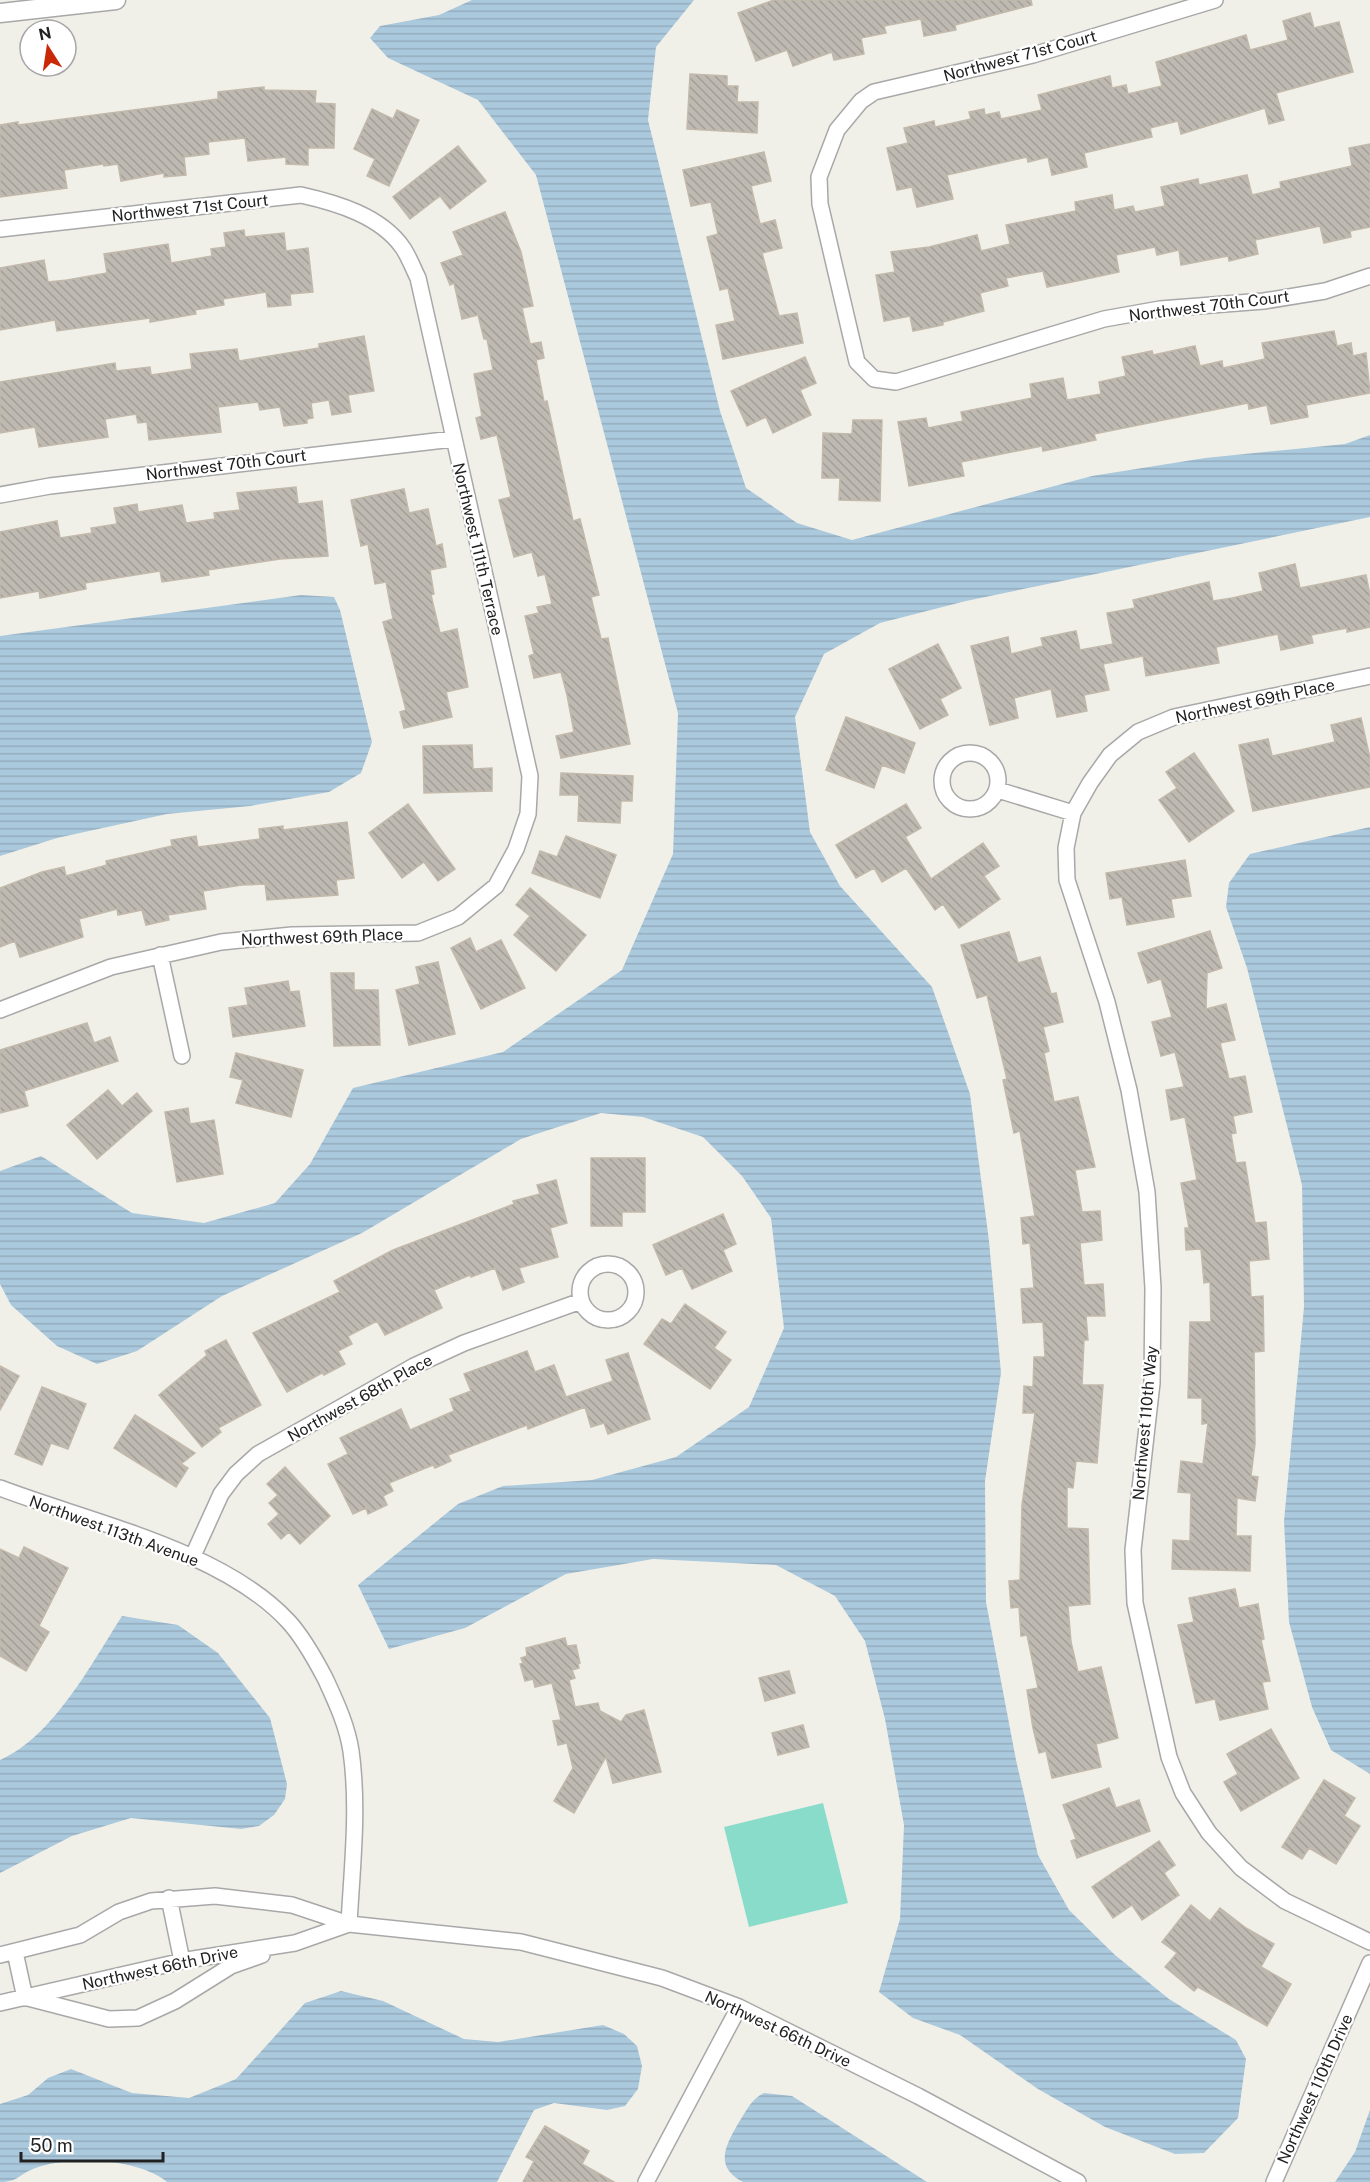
<svg xmlns="http://www.w3.org/2000/svg" width="1370" height="2182" font-family="'Public Sans',sans-serif">
<defs>
<pattern id="water-rules" width="6" height="5" patternUnits="userSpaceOnUse" patternTransform="scale(1.5)"><rect width="6" height="5" fill="#abc9dd"/><path d="M0 2.5h6" fill="none" stroke="#93acbd"/></pattern>
<pattern id="building-back-hatch" width="6" height="6" patternUnits="userSpaceOnUse" patternTransform="scale(1.5)"><rect width="6" height="6" fill="#beb9b1"/><path d="M-1 5l2 2M0 0l6 6M5-1l2 2" fill="none" stroke="#a39f98"/></pattern>
</defs>
<rect width="100%" height="100%" fill="#f1f0e8"/>
<path fill="#8adcca" d="M823 1803 848 1903 749 1927 724 1827Z"/>
<path fill="url(#water-rules)" d="M472 0H694L656 47 648 120 720 411 746 488 797 523 852 540 1092 476 1205 458 1345 444 1370 435V517L966 601 880 623 824 654 795 717 810 832 840 886 932 987 970 1094 989 1241 1001 1373 985 1481 986 1602 1016 1760 1038 1855 1069 1910 1115 1955 1169 1999 1236 2040 1246 2059 1238 2118 1204 2153 1175 2154 1105 2127 1038 2089 960 2035 913 2018 879 1992 900 1919 904 1825 885 1719 865 1641 835 1596 776 1565 653 1559 566 1574 465 1628 389 1649 358 1585 458 1504 503 1486 592 1480 676 1457 749 1407 784 1328 771 1218 742 1176 703 1137 643 1117 601 1113 521 1139 362 1233 222 1296 137 1351 97 1364 57 1346 11 1305 0 1284V1171L41 1156 132 1213 204 1223 275 1203 310 1164 353 1088 503 1052 622 970 673 854 678 713 536 175 478 100 388 58 370 38 380 26 439 15Z
M301 595 334 597 340 610 372 742 361 773 329 792 250 806 167 814 57 838 0 856V636Z
M1370 827V1774L1331 1750 1312 1707 1289 1622 1284 1521 1304 1307 1302 1185 1247 968 1226 907 1229 883 1250 854Z
M122 1616 178 1625 218 1653 270 1718 287 1784 285 1799 274 1815 259 1826 241 1829 131 1818 72 1836 0 1873V1760C53 1737 92 1663 122 1616Z
M341 1991 383 2001 464 2039 498 2042 603 2025 624 2034 637 2046 642 2066 638 2089 625 2106 607 2110 554 2103 534 2110 497 2182H167C138 2158 68 2155 33 2169 18 2175 18 2182 0 2182V2104L28 2095 48 2078 71 2069 132 2093 189 2098 236 2079 305 2003Z
M764 2093 792 2096 927 2182H743C713 2166 726 2145 739 2122 747 2110 751 2099 764 2093Z
M1370 2110V2182H1335L1355 2152Z"/>
<path fill="url(#building-back-hatch)" stroke="#c2b9ab" stroke-width="1.5" d="M774 0H1031L1032 5 955 25 956 30 924 36 921 19 884 26 886 33 861 38 864 54 834 60 832 52 793 66 787 50 756 61 738 13Z
M1310 13 1314 28 1339 22 1353 72 1276 93 1284 120 1269 124 1265 108 1181 134 1178 121 1150 128 1152 137 1084 153 1087 167 1052 175 1048 157 1028 162 1027 157 947 175 953 199 917 207 912 187 897 190 887 148 908 143 904 128 934 121 935 127 971 119 969 112 984 109 985 115 999 112 1001 119 1042 110 1038 95 1110 76 1112 88 1126 85 1128 94 1162 86 1156 62 1246 35 1250 50 1288 40 1283 21Z
M690 74 727 76V86H738L737 102H758L757 133 687 129Z
M264 87V90L316 91 315 103 335 104 334 148H308V165L286 164V157L248 161 245 138 208 142 209 154 184 157 186 175 164 177V173L121 181 118 164 104 166 103 164 64 170 67 188 0 197V125L18 122V125L218 99V92Z
M372 109 393 119 397 110 419 120 389 186 367 176 375 159 354 149Z
M1370 144V227L1350 231 1351 237 1324 243 1320 226 1255 240 1258 254 1229 261 1228 256 1181 265 1179 250 1157 255 1155 247 1116 255 1119 272 1077 281 1047 287 1043 271 1006 278 1008 286 980 293 984 311 943 322V325L913 331 910 316 884 321 876 275 895 272 891 252 929 247 977 235 981 251 1010 244 1006 225 1076 211 1075 202 1112 195 1114 210 1133 206 1135 212 1165 206 1161 187 1198 179 1199 185 1247 175 1252 195 1281 188 1280 182 1352 166 1349 148Z
M458 146 486 181 450 209 440 196 410 219 393 197Z
M764 152 771 181 751 186 760 224 775 220 782 248 762 253 779 316 797 313 803 343 723 359 716 325 735 321 728 288 720 290 707 237 718 234 711 202 691 206 683 170Z
M505 212 521 252 533 306 522 308 530 344 541 342 544 358 536 360 544 402 547 401 573 521 580 519 599 595 591 597 601 639 608 638 630 744 561 758 556 736 574 732 567 695 561 672 534 678 529 656 534 654 525 616 539 613 537 607 552 604 545 574 538 576 532 552 514 557 499 500 511 497 497 435 481 439 476 418 482 416 474 374 493 370 487 339H484L478 315 462 319 454 283 450 285 441 263 463 255 453 232Z
M244 230 245 237 284 233 286 251 308 248 313 292 290 294 291 305 268 307 266 292 223 299 224 305 195 310 196 314 150 322V318L57 331 55 320 0 330V268L44 260 48 282 67 280 107 273 104 254 124 251 168 244 171 263 212 256 211 249 226 247 224 233Z
M1334 331 1337 346 1351 343 1353 356 1366 353 1370 393 1306 405 1308 417 1271 424 1267 405 1249 409 1248 403 1094 434 1096 440 1043 451 1042 446 961 462 964 476 909 486 898 422 926 418 928 428 963 421 961 412 1032 398 1030 384 1063 378 1067 400 1101 394 1099 382 1126 376 1122 357 1152 351 1153 355 1195 346 1200 366 1222 361 1223 368 1265 359 1262 343Z
M364 336 374 391 348 395 351 412 332 415 329 400 311 403 313 418 307 419V423L284 426 280 407 260 410 258 402 218 407 221 432 149 440 147 422 138 423 136 414 105 419 108 437 39 447 35 427 0 433V382L115 363 116 371 150 367 151 375 192 369 190 354 237 349 239 361 319 348V344Z
M805 357 816 383 800 390 811 415 773 433 766 417 747 426 731 391Z
M853 420H882L880 501 839 500 840 478H822L823 433 852 434Z
M296 487 298 504 322 501 328 556 280 559 208 570 209 575 162 582 160 571 85 583 86 589 40 598 39 591 0 598V532L57 521 60 538 92 533 91 528 117 524 114 508 137 504 138 512 182 505 186 523 215 519 214 513 240 510 237 493Z
M404 489 409 513 428 509 436 546 442 544 446 567 430 570 434 594 431 595 440 633 457 629 468 687 446 692 452 717 404 728 400 712 406 710 383 622 393 619 386 582 375 584 368 544 361 546 351 500Z
M1295 564 1300 588 1366 575 1370 595V627L1347 632V628L1311 635 1313 643 1281 650 1278 634 1216 647 1219 663 1146 676 1143 656 1103 664 1109 690 1084 695 1087 711 1057 717 1051 689 1014 698 1018 718 990 725 971 646 1008 637 1011 654 1043 646 1041 638 1076 631 1080 650 1113 644 1107 613 1135 608 1133 600 1209 582 1213 601 1232 598 1263 591 1259 573Z
M938 644 961 688 940 699 948 715 920 729 889 669Z
M846 717 915 743 904 773 882 765 874 788 826 770Z
M1361 718 1370 758V787L1253 811 1239 745 1268 739 1272 756 1309 748 1335 742 1331 725Z
M472 745 473 769 492 768V791L424 793 423 746Z
M1194 753 1234 811 1189 842 1159 800 1177 788 1166 772Z
M561 773 633 776 632 801H621L620 823 578 821 579 795H560Z
M408 804 455 869 438 881 424 862 402 878 369 833Z
M906 804 921 828 905 837 931 879 983 843 999 866 984 876 1000 899 959 928 943 904 935 910 906 868 882 882 874 868 856 878 836 845Z
M347 822 354 878 336 880 338 895 267 900 265 884 242 885 203 891 206 909 168 915 169 920 146 925 142 910 118 915 117 909 79 919 83 937 20 957 15 941 0 947V888L42 872 64 867 66 876 107 865 106 861 172 846 171 840 196 836 198 847 260 839 259 829 283 826V830Z
M566 836 616 855 600 898 532 873 540 851 557 857Z
M1185 860 1191 896 1171 899 1174 917 1127 925 1122 897 1110 899 1106 873Z
M530 888 586 935 556 971 514 935 530 916 516 905Z
M1210 931 1222 968 1207 973 1206 1009 1226 1004 1235 1040 1220 1043 1229 1079 1245 1076 1252 1112 1233 1116 1236 1133 1231 1134 1236 1163 1245 1162 1255 1223 1266 1222 1269 1259 1249 1261 1251 1297 1263 1296 1264 1351 1254 1352 1255 1444 1251 1476 1258 1477 1255 1501 1237 1498 1236 1536H1251L1250 1571 1172 1569 1173 1540 1190 1541 1191 1493 1178 1492 1181 1461 1203 1464 1208 1423 1202 1424V1398H1188L1190 1322H1211L1210 1282 1204 1283 1201 1249 1186 1250 1185 1228H1189L1181 1183 1197 1180 1185 1117 1171 1120 1166 1090 1184 1087 1175 1052 1161 1056 1152 1022 1172 1017 1161 979 1148 983 1138 953Z
M1009 932 1018 963 1040 957 1051 994 1056 993 1063 1022 1043 1027 1049 1051 1044 1053 1054 1102 1078 1097 1095 1167 1075 1170 1082 1212 1100 1211 1102 1240 1080 1243 1084 1285 1103 1284 1105 1316H1086L1088 1340H1084L1082 1385H1103L1097 1463 1076 1461 1073 1488 1067 1487V1528L1088 1529 1090 1604 1068 1606 1071 1642 1078 1672 1101 1667 1118 1738 1096 1744 1101 1767 1052 1778 1046 1751 1039 1753 1033 1728 1027 1690 1038 1688 1027 1635 1021 1636 1019 1607 1011 1608 1009 1581 1020 1580 1022 1505 1035 1413H1023L1024 1386 1033 1387 1034 1357H1045L1043 1322 1023 1323 1021 1289 1034 1288 1030 1243 1023 1244 1021 1218 1035 1216 1020 1131 1014 1133 1003 1080 1007 1079 987 995 977 998 961 945Z
M470 938 476 952 501 940 525 988 481 1009 451 948Z
M438 962 455 1034 409 1045 396 990 420 984 416 967Z
M331 973H354V990H378L380 1045 334 1046Z
M288 981 290 992 299 991 305 1026 233 1037 229 1008 248 1005 245 988Z
M87 1023 94 1043 110 1037 118 1061 24 1091 28 1106 0 1113V1050Z
M236 1053 303 1070 291 1117 236 1103 243 1080 230 1077Z
M108 1090 122 1106 137 1093 152 1111 97 1159 67 1125Z
M188 1108 190 1124 214 1120 223 1174 177 1182 165 1112Z
M591 1158H645V1212H622V1226H591Z
M556 1180 567 1223 550 1228 558 1257 519 1268 524 1282 503 1290 495 1268 471 1277 470 1275 434 1290 442 1308 385 1335 377 1321 348 1336 352 1344 338 1351 345 1364 324 1375 322 1373 287 1392 253 1333 340 1292 334 1281 393 1250 514 1204 513 1201 540 1194 537 1185Z
M723 1214 736 1244 723 1250 732 1271 692 1289 682 1268 666 1275 653 1245Z
M685 1304 726 1332 714 1348 731 1360 710 1389 644 1344 662 1319 671 1324Z
M226 1340 261 1405 218 1428 221 1432 202 1447 159 1395 207 1355 205 1351Z
M527 1351 535 1372 554 1365 566 1397 613 1381 606 1360 628 1353 650 1419 608 1434 604 1423 591 1427 585 1407 528 1429 527 1425 448 1455 451 1461 435 1468 433 1465 389 1483 393 1491 383 1496 387 1505 368 1514 366 1508 353 1514 328 1464 348 1454 340 1438 401 1409 410 1430 454 1411 450 1399 471 1391 464 1374Z
M0 1366 19 1376 0 1410Z
M42 1387 86 1404 68 1449 51 1443 42 1465 15 1454Z
M135 1415 195 1453 181 1464 188 1468 176 1487 114 1448Z
M285 1467 330 1516 300 1544 289 1532 281 1539 268 1524 279 1514 269 1503 278 1495 267 1484Z
M24 1547 68 1568 39 1626 49 1632 26 1671 0 1656V1549L19 1558Z
M1235 1589 1239 1608 1258 1604 1264 1639 1261 1640 1270 1681 1262 1682 1268 1709 1220 1720 1215 1699 1196 1703 1178 1625 1194 1622 1189 1598Z
M565 1638 567 1646 576 1645 580 1663 578 1664 579 1668 572 1670 575 1678 569 1680 575 1707 598 1703 600 1711 621 1722 626 1715 644 1710 661 1772 613 1783 606 1757 574 1813 554 1801 573 1768 567 1743 558 1745 553 1721 561 1720 552 1683 535 1687 533 1679 525 1681 520 1664 523 1663 521 1658 527 1656 526 1648Z
M789 1671 795 1693 765 1701 759 1678Z
M803 1725 809 1747 778 1755 772 1733Z
M1271 1729 1299 1778 1241 1811 1224 1782 1238 1774 1227 1754Z
M1324 1780 1355 1798 1344 1816 1360 1826 1336 1864 1309 1848 1302 1859 1282 1847Z
M1109 1788 1116 1808 1139 1800 1150 1831 1077 1858 1071 1841 1076 1839 1063 1805Z
M1159 1841 1175 1865 1164 1873 1179 1895 1142 1920 1132 1905 1113 1918 1092 1887Z
M1191 1905 1210 1921 1220 1908 1246 1928 1274 1944 1261 1967 1291 1984 1267 2026 1198 1987 1194 1991 1165 1967 1177 1953 1162 1942Z
M545 2126 589 2151 582 2164 614 2182H523L534 2161 526 2157Z"/>
<g fill="none" stroke-linecap="round" stroke-linejoin="round">
<g stroke="#a8a8a8" stroke-width="18">
<path id="minor" d="M1215 0 1033 55 874 92 861 101 837 130 819 177 820 204 857 362 874 379 896 382 1104 319 1160 309 1264 301 1325 291 1370 276
M0 229 301 195C337 203 381 216 403 248 409 257 413 268 418 278L530 776 528 814 516 849 496 886 458 917 418 933 292 935 221 942 111 967 0 1010
M0 495 50 486 453 439
M1370 676 1174 717 1138 732 1110 755 1090 783 1073 813 1066 848 1067 880 1107 1002 1129 1090 1147 1192 1153 1288 1152 1383 1133 1550 1135 1603 1169 1757 1183 1793 1209 1833 1241 1868 1285 1901 1370 1942
M942 781a28 28 0 1 1 56 0a28 28 0 1 1-56 0Z
M998 790 1073 813
M160 955 182 1056
M580 1292a28 28 0 1 1 56 0a28 28 0 1 1-56 0Z
M0 1488C89 1522 222 1550 288 1621 303 1637 315 1659 325 1678 336 1702 347 1725 351 1751 359 1808 352 1867 349 1924
M192 1558 221 1494 236 1474 258 1454 414 1366 464 1343 581 1301
M169 1898 182 1961
M15 1952 25 1998
M0 1955 80 1935 119 1912 151 1901 215 1896 292 1905 349 1924 521 1942 662 1978 739 2007 918 2096 1078 2182
M28 1998 109 2019 138 2018 175 2001 231 1966 262 1955
M0 2003 187 1960 295 1943 349 1924
M646 2182 739 2007
M1274 2182 1370 1963"/>
</g>
<g stroke="#a8a8a8" stroke-width="21">
<path id="tertiary" d="M0 13 116 0"/>
</g>
<use href="#minor" stroke="#fff" stroke-width="15"/>
<use href="#tertiary" stroke="#fff" stroke-width="18"/>
</g>
<g text-anchor="middle" dominant-baseline="central" stroke-width="4.5" stroke-linejoin="round" paint-order="stroke">
<g font-size="16" fill="#212121" stroke="#fff">
<text transform="translate(1020 56) rotate(-15)">Northwest 71st Court</text>
<text transform="translate(190 208) rotate(-6)">Northwest 71st Court</text>
<text transform="translate(1209 306) rotate(-7)">Northwest 70th Court</text>
<text transform="translate(226 465) rotate(-7)">Northwest 70th Court</text>
<text transform="translate(478 549) rotate(77)">Northwest 111th Terrace</text>
<text transform="translate(1255 701) rotate(-12)">Northwest 69th Place</text>
<text transform="translate(322 937) rotate(-2)">Northwest 69th Place</text>
<text transform="translate(360 1398) rotate(-29)">Northwest 68th Place</text>
<text transform="translate(1145 1423) rotate(-85)">Northwest 110th Way</text>
<text transform="translate(114 1531) rotate(20)">Northwest 113th Avenue</text>
<text transform="translate(160 1968) rotate(-12)">Northwest 66th Drive</text>
<text transform="translate(778 2029) rotate(25)">Northwest 66th Drive</text>
<text transform="translate(1315 2089) rotate(-66)">Northwest 110th Drive</text>
</g>
</g>
<g transform="translate(48 48) rotate(348)"><circle r="28" fill="#ffffff" stroke="#a6a6a6" stroke-width="1.5"/>
<path d="M0-4.5L10 22L0 15L-10 22Z" fill="#ca2908"/>
<text y="-9" font-size="16" font-weight="bold" text-anchor="middle" fill="#212121">N</text>
</g>
<path d="M21 2152v9h142v-9" fill="none" stroke="#212121" stroke-width="3"/>
<text x="30" y="2152" font-size="18" fill="#212121" stroke="#ffffff" stroke-width="4.5" paint-order="stroke">50 m</text>
</svg>
